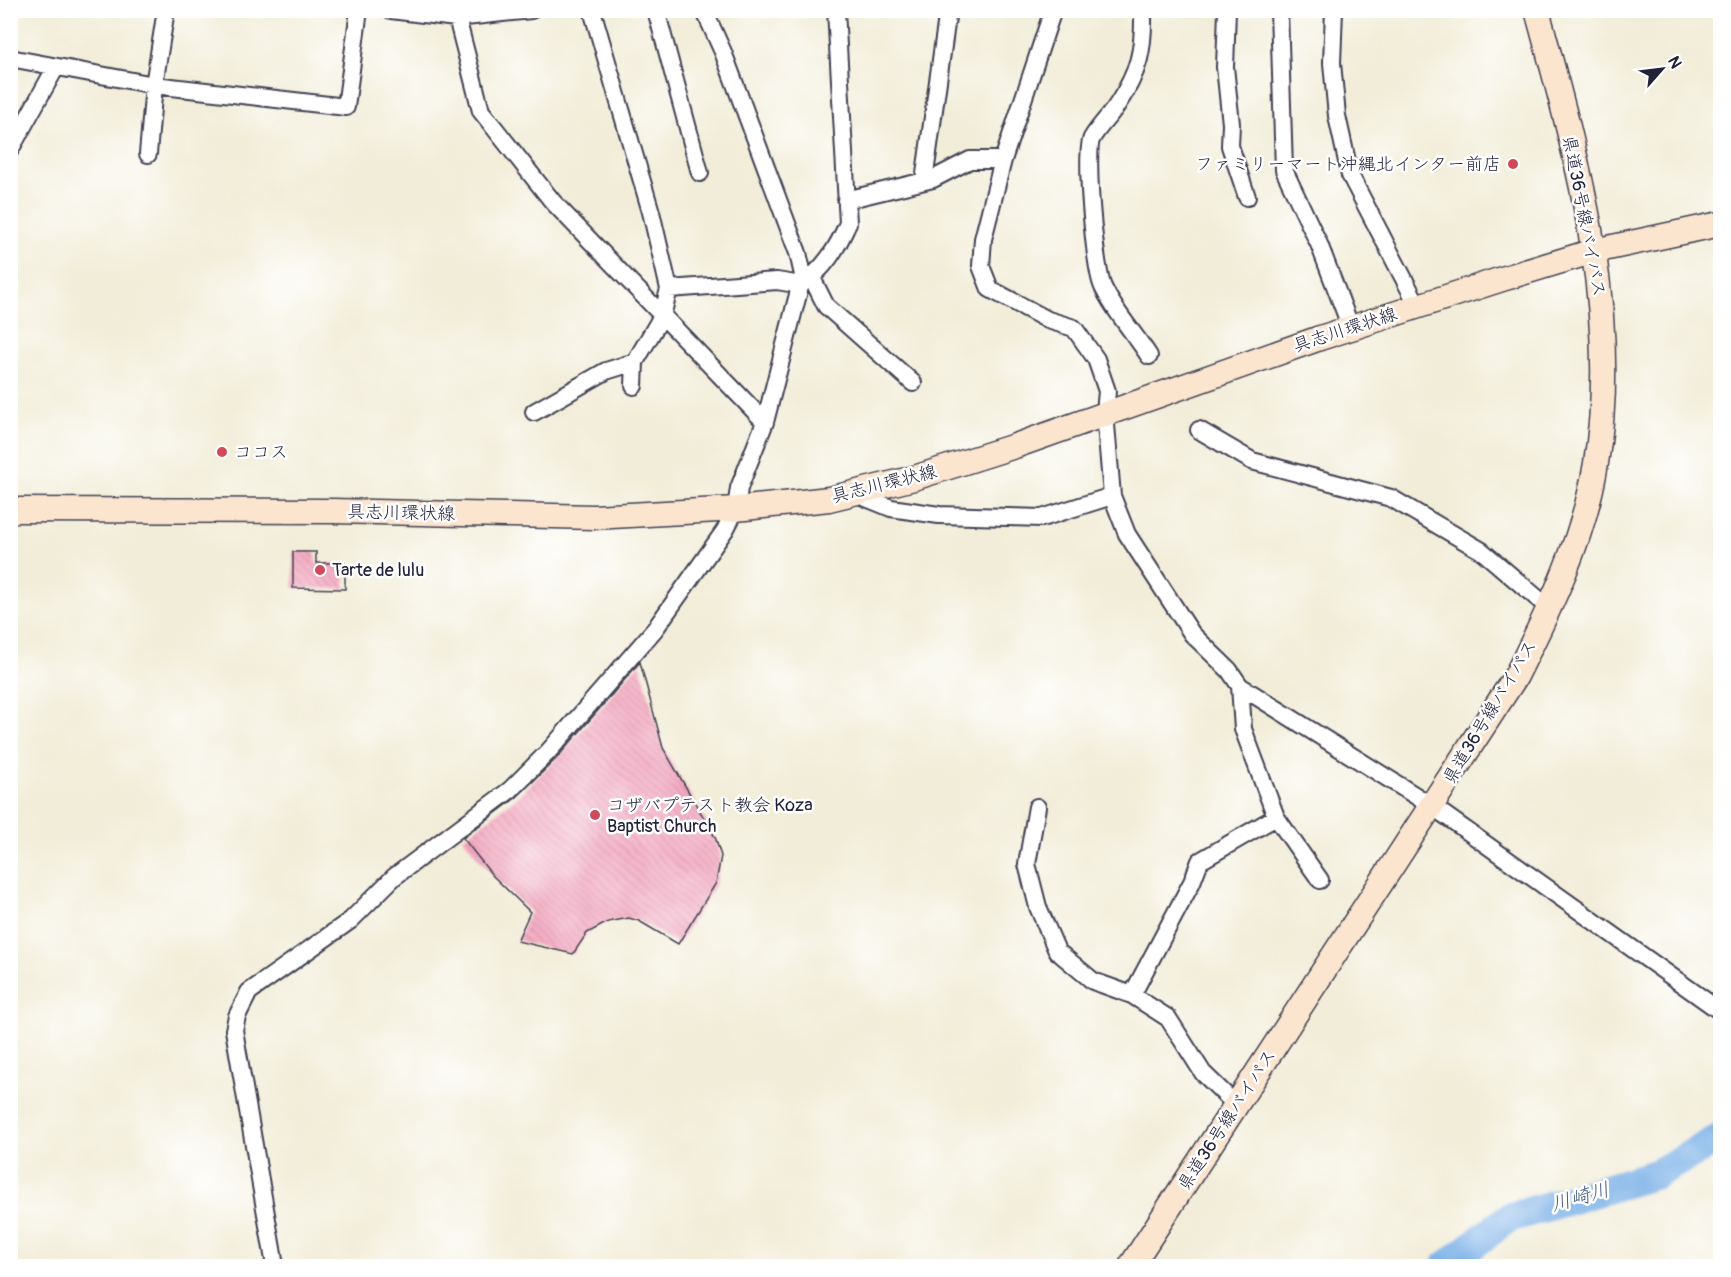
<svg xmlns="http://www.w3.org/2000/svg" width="1731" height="1277" font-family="Pangolin,'Klee One',sans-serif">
<defs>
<pattern id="building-back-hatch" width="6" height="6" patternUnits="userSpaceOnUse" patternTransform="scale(1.5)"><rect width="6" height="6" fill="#f4a7c0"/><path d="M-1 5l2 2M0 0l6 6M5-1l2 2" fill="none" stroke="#d18fa6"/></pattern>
</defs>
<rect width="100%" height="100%" fill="#fff"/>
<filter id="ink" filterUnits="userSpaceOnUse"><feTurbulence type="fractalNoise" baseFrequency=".0167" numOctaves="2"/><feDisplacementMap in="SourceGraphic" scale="12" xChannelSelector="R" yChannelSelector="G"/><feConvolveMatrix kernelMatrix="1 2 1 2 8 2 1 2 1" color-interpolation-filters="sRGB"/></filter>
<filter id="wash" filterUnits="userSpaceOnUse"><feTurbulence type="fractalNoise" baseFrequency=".008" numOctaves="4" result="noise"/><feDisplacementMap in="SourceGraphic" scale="24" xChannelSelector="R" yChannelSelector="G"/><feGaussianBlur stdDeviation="1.35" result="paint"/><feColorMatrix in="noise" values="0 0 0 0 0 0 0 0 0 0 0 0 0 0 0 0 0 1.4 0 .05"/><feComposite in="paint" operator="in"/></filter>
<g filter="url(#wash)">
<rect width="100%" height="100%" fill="#f2edd8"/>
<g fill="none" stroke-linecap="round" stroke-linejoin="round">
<path stroke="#77aee6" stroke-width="30" d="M1446 1266 1508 1218 1656 1174 1720 1138"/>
</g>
<g id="blocks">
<path fill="url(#building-back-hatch)" d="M293 552H316V563H345V589L293 588Z
M640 662 663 748 715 837 721 856 716 883 678 944 639 921 629 918 608 922 587 933 573 954 517 941 530 912 492 875 463 838 517 797 556 759Z"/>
</g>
</g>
<g filter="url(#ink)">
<use href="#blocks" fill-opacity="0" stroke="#414053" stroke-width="1.5"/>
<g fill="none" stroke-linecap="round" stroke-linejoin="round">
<g stroke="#414053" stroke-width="20">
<path id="minor" d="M391 10 456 18 531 10
M455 10 481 111 553 202 765 422
M656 10 700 173
M1053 10 1003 160 983 239 981 266 990 289 1048 320 1074 328 1096 359 1107 391 1105 413 1112 496 1127 534 1192 634 1229 670 1240 686 1432 806 1720 1011
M1143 10C1144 50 1139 72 1117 105 1109 117 1099 126 1092 138 1084 151 1095 271 1103 287 1114 311 1135 334 1149 356
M1227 10 1225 67 1231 124 1230 146 1247 197
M1279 10 1284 170 1319 244 1351 328
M1334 10 1332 63 1337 116 1350 175 1418 306
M10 58 154 85 346 107 359 10
M10 150 56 67
M148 154 154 85 166 10
M924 181 948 10
M846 200 933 179 970 160H1003
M812 278 826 306 913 383
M669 289 777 281 801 285C824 269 837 249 848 223L836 10
M634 386 635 362
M534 412 606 371 635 362 662 316 669 289 651 212 592 10
M1199 430 1252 461 1391 498 1482 551 1550 609
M854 493 891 508 939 515 1042 518 1112 496
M1240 686 1243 729 1276 817 1320 880
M1037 807 1027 864 1038 907 1057 951 1093 981 1132 995 1168 1018 1203 1073 1236 1105
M1132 995 1192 882 1200 861 1276 817
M275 1266 234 1030 237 1016 249 992 351 920 394 877 510 790 548 752 655 629 725 530 736 509 739 488 765 422 803 275 798 253 723 52 704 10"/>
</g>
<g stroke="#414053" stroke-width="27">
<path id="secondary" d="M10 510 332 511 594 517 736 509 829 499 914 478 1015 446 1320 338 1502 279 1594 251 1720 224
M1131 1266 1516 676C1550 608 1584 539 1596 463 1621 311 1577 157 1537 10"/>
</g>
<use href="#minor" stroke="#fff" stroke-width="16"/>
<use href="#secondary" stroke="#fbe5cf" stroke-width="24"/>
</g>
</g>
<g fill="#d1495b" stroke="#fff" stroke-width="2">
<circle cx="1513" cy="164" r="6"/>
<circle cx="222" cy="452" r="6"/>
<circle cx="320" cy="570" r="6"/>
<circle cx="595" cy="815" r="6"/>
</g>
<g text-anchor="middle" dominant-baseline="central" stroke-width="5" stroke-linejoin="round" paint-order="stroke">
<g font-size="18" fill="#22223b" stroke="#fff" text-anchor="start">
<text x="1501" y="164" text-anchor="end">ファミリーマート沖縄北インター前店</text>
<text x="234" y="452">ココス</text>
<text x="332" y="570">Tarte de lulu</text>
<text x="607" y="805">コザバプテスト教会 Koza<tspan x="607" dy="21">Baptist Church</tspan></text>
</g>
<g font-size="18" fill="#22223b" stroke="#fff">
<text transform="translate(1584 216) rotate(79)">県道36号線バイパス</text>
<text transform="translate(1345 330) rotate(-18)">具志川環状線</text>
<text transform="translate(884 484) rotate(-14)">具志川環状線</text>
<text transform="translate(401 513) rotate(1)">具志川環状線</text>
<text transform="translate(1490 712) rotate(-59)">県道36号線バイパス</text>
<text transform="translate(1227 1120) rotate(-57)">県道36号線バイパス</text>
</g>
<g font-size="20" font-style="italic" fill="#445a7f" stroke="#fff">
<text transform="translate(1580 1197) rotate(-16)">川崎川</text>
</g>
</g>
<rect width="1731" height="1277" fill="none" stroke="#fff" stroke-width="36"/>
<g transform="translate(1662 69) rotate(62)" stroke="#ffffff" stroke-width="4.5" paint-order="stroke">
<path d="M0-4.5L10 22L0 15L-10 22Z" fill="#22223b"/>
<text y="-9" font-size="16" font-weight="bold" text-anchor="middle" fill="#22223b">N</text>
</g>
</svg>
